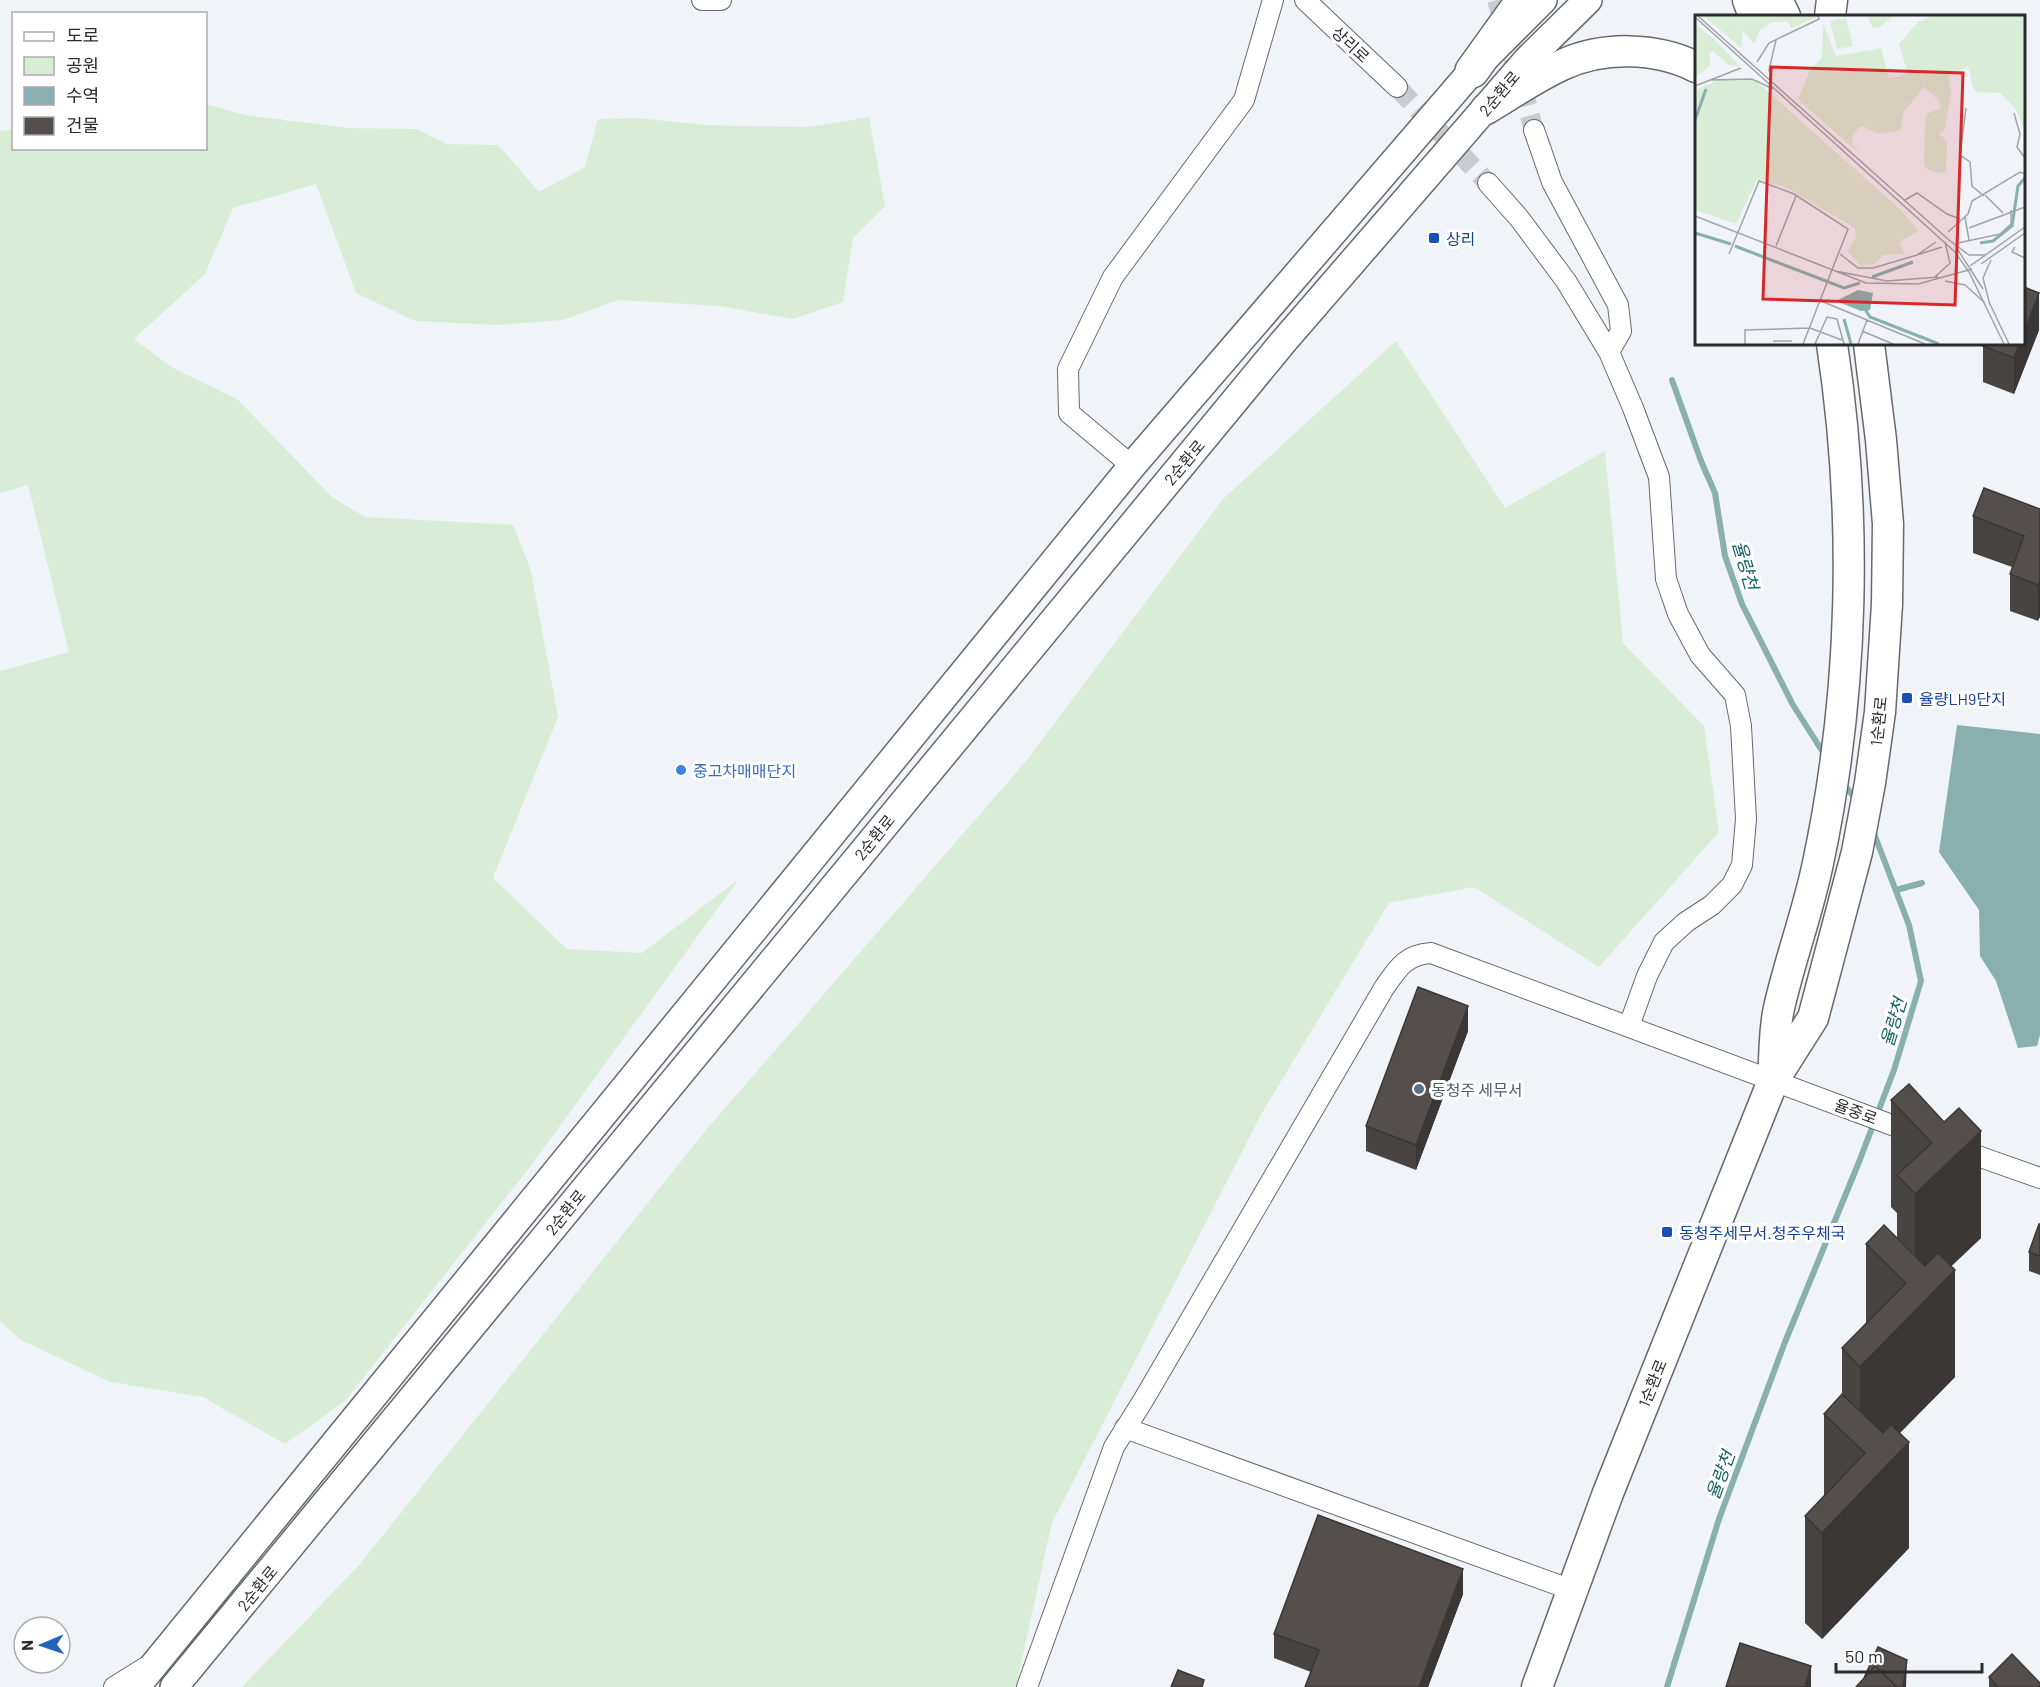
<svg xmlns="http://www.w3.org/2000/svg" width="2040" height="1687" font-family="Barlow,'Noto Sans KR',sans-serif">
<rect width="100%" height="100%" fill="#f0f4f9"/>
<path fill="#d8edd6" d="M206 104 245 115 349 128 416 129 447 144 498 145 539 192 585 167 598 119 637 118 706 125 809 127 869 117 885 206 853 238 843 302 793 319 719 306 618 300 563 320 497 325 415 321 356 293 316 184 233 208 205 274 134 339 173 368 237 399 332 497 365 517 513 525 531 571 558 717 493 878 567 949 642 953 739 879 536 1159 345 1401 285 1444 203 1397 110 1382 21 1340 0 1321V671L69 652 28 485 0 493V131L13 129 14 148H206Z
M1396 341 1505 508 1605 451 1623 643 1704 726 1719 832 1599 967 1474 887 1389 903 1263 1111 1052 1523 1016 1687H242L360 1564 706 1130 1026 761 1223 499Z"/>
<path fill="#89afaf" d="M1957 725 2040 734V1035L2037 1046 2018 1048 1996 981 1980 956 1979 910 1939 852Z"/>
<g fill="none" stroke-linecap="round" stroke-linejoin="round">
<path stroke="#89afaf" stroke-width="6" d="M1672 380 1701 461 1715 493 1725 556 1742 604 1793 705 1826 757
M1843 783 1857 801
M1896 890 1922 883
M1667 1687 1719 1519 1785 1342 1859 1162 1894 1070 1921 981 1909 925 1873 831"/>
<path stroke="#c8ccd0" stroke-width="20" stroke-dasharray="20 10" stroke-linecap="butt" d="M1497 0 1534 130
M1397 87 1488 183"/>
<g stroke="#66696d" stroke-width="22">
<path id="street" d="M702 0H721
M1305 0 1397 87
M1534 130 1552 182 1618 305 1621 331 1609 352
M1488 183 1519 218 1566 281 1609 352 1633 408 1659 477 1666 579 1678 614 1700 655 1735 695 1741 726 1746 819 1742 865 1732 885 1712 905 1686 922 1664 942 1647 976 1629 1026
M1132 466 1069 413 1068 369 1113 277 1244 100 1273 0
M1955 1148 2040 1178
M1125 1428 1572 1590
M114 1687 146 1667
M1027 1687 1114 1447 1144 1399 1384 988C1398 968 1405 955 1431 953L1916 1134"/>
</g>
<g stroke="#66696d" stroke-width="30">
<path id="secondary" d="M136 1687 1132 466 1472 71 1543 0
M174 1687 1284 341 1527 60 1588 0"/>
</g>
<g stroke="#66696d" stroke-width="33">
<path id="primary" d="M1748 0 1754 16
M1777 0 1785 16
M1830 16 1832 0
M1486 109C1511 94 1536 77 1562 65 1603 46 1656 47 1696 67
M1773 1075C1775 1054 1774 1029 1779 1008 1790 959 1808 912 1818 863 1854 693 1858 515 1832 344
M1537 1687 1608 1493 1773 1081 1813 1018 1857 852 1870 783 1880 712 1887 604 1888 524 1881 440 1869 344"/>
</g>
<g stroke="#66696d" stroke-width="36">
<path id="highway" d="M1472 71 1523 0"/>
</g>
<use href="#street" stroke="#fff" stroke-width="20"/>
<use href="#secondary" stroke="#fff" stroke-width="27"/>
<use href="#primary" stroke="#fff" stroke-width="30"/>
<use href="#highway" stroke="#fff" stroke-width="33"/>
</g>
<path fill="#484441" d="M2039 330 2014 394 1983 382V346Z
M2040 509 2038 621 2010 611V574L2012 567 1973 553V516Z
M1468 1031 1416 1170 1366 1151V1126Z
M1909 1084 1981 1238 1951 1266 1955 1377 1900 1433 1909 1548 1822 1639 1805 1623V1516L1824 1497V1414L1842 1395V1348L1866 1324V1244L1897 1238V1213L1891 1207V1100Z
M2040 1224V1275L2029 1271V1252Z
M1463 1594 1428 1687H1305L1311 1672 1274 1658V1634Z
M1989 1677 2040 1687H1989Z"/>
<path fill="#3b3735" d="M2039 293V330L2014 394V358L2019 344H2024V332Z
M2040 580V617L2038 621V585Z
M1468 1006V1031L1416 1170V1145Z
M1981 1131V1238L1915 1301V1194Z
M1955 1270V1377L1865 1468V1453L1860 1449V1367Z
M1909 1442V1548L1822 1639V1533Z
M1463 1569V1594L1428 1687H1419Z
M1907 1660 1906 1687H1903Z
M1811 1666V1687H1805Z"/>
<path fill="#544f4c" stroke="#3b3735" stroke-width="1.5" d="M2024 287 2039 293 2024 332Z
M1984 344H2019L2014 358 1983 346Z
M1984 488 2040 509V580L2038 585 2010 574 2024 536 1973 516Z
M1418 987 1468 1006 1416 1145 1366 1126Z
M1909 1084 1944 1122 1959 1108 1981 1131 1915 1194 1897 1175 1932 1143 1891 1100Z
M2039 1224H2040V1256L2029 1252Z
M1884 1225 1925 1266 1938 1253 1955 1270 1860 1367 1842 1348 1906 1283 1866 1244Z
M1842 1394 1883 1433 1891 1425 1909 1442 1822 1533 1805 1516 1865 1453 1824 1414Z
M1318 1515 1463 1569 1419 1687H1305L1319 1650 1274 1634Z
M1740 1643 1811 1666 1805 1687H1726Z
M1878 1647 1907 1660 1903 1687H1897L1875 1666 1864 1678Z
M2012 1654 2040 1683V1687H1998L1989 1677Z
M1875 1666 1897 1687H1856Z
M1178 1670 1204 1680 1202 1687H1171Z"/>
<g fill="#1a4fb4" stroke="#fff" stroke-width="2">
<rect x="1428" y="232" width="12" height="12" rx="3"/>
<rect x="1901" y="692" width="12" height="12" rx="3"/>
<rect x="1661" y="1226" width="12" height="12" rx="3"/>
</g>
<circle fill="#3f7fe0" stroke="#fff" stroke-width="2" cx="681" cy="770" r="6"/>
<circle fill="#5c6f8a" stroke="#fff" stroke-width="2" cx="1419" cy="1089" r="6"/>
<g text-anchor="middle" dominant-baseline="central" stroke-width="6" stroke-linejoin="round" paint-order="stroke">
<g font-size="16" fill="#2a2b2d" stroke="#fff">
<text transform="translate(1351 44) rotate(43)">상리로</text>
<text transform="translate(1499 93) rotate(-50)">2순환로</text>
<text transform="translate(1184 462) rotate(-50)">2순환로</text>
<text transform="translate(1878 721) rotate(-84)">1순환로</text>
<text transform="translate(874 837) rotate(-51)">2순환로</text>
<text transform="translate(1856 1111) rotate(20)">율중로</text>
<text transform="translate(565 1212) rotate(-51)">2순환로</text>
<text transform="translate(1652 1383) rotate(-68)">1순환로</text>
<text transform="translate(257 1588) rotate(-51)">2순환로</text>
</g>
<g font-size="16" fill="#164399" stroke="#fff" text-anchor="start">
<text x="1446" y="238">상리</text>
<text x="1919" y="698">율량LH9단지</text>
<text x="1679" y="1232">동청주세무서.청주우체국</text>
</g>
<g font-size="16" fill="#366cbe" stroke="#fff" text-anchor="start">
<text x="693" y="770">중고차매매단지</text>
</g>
<g font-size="16" fill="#4e5e75" stroke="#fff" text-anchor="start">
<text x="1431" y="1089">동청주 세무서</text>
</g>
<g font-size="18" font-style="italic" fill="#156365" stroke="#fff">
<text transform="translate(1746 565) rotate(74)">율량천</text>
<text transform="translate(1893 1022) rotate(-73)">율량천</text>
<text transform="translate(1720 1475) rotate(-70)">율량천</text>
</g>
</g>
<g transform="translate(1695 15)">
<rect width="330" height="330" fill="#f0f4f9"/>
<path d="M9 1H121L122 2 96 13 93 6 77 7 65 15 59 29 48 16 46 33ZM199 1 183 13 177 12 173 2ZM237 1H330V116L320 93 305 78 282 77 278 73 273 51 262 58 253 56 256 79 250 114 244 119 252 126 251 157 241 158 230 153 229 147 230 104 233 98 246 93 243 84 229 72 208 98 206 115 184 119 166 111 158 119 157 128 165 139 103 85 115 55 127 43 128 8 141 41 186 33 194 63 213 59 204 29 223 7ZM151 3 158 31 142 34 135 6ZM0 9 18 23 45 51 34 50 18 36 14 39 16 49 0 63ZM24 65H60L206 195 224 216 204 227 210 239 188 240 179 249 166 251 152 236 161 222 160 213 90 172 62 165 41 209 0 195V75Z" fill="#d8edd6"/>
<path d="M163 275 178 278 175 295 166 296 141 286Z" fill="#89afaf"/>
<path fill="none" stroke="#89afaf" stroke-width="3" d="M0 105 11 74M0 218 36 229M285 228 298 226 317 211 323 171 330 163M40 231 149 273 165 268M177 262 218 247M170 294 175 302 244 329M149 304 156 329"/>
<path fill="none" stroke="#a1a4a7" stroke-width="1.5" d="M3 1 254 225M0 2 260 237 274 257 309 329M62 47 74 28 124 4 123 1M15 65 57 64 78 74M77 66 74 55 81 25M0 71 46 53M271 93 265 140 275 147 277 171 289 181M319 98 325 119 322 132 330 143M290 180 308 198M210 185 222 178 252 199 265 204M0 201 171 268 223 269 277 254M270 202 274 225M274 213 330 192M253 217 273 199 277 186 325 157 330 159M254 225 274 240H290M263 228 305 219 316 209V195M81 231 101 181M320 232 317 237 330 243M263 235 288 274M34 239 64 166 99 179 153 214 108 329M145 239 163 253H178L222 240 241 227M222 240 247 232M286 249 330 218M275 251 330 212M140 256 192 266 243 262M240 262 255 248 250 227M250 266 270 270 290 288M126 286 230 329M295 289 314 329M295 290 288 263 296 245M142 304 149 329M167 316 198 329M78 326H97M50 329V315L115 313 147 325M120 329 132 302 142 304M163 329 172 305"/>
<path fill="#d62828" fill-opacity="0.15" stroke="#d62828" stroke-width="3" d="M76 52 268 58 260 290 68 284Z"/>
<rect width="330" height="330" fill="none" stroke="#2a2b2d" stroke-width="3"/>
</g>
<rect x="12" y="12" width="195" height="138" fill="#ffffff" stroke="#aaaaab" stroke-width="1.5"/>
<rect x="24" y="32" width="30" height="9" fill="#ffffff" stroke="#aaaaab" stroke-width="1.5"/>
<text x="66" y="42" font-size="18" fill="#2a2b2d">도로</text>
<rect x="24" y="57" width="30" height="18" fill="#d8edd6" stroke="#aaaaab" stroke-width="1.5"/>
<text x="66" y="72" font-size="18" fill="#2a2b2d">공원</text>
<rect x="24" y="87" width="30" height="18" fill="#89afaf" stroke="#aaaaab" stroke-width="1.5"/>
<text x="66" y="102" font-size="18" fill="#2a2b2d">수역</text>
<rect x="24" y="117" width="30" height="18" fill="#544f4c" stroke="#aaaaab" stroke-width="1.5"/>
<text x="66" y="132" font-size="18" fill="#2a2b2d">건물</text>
<g transform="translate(42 1645) rotate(268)"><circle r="28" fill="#ffffff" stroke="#aaaaab" stroke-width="1.5"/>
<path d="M0-4.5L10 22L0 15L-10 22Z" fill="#2364b5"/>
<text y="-9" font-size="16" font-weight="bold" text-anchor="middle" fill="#2a2b2d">N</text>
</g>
<path d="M1836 1663v9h146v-9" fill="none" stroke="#2a2b2d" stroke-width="3"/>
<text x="1845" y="1663" font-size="18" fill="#2a2b2d" stroke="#ffffff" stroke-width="4.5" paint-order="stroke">50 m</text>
</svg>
